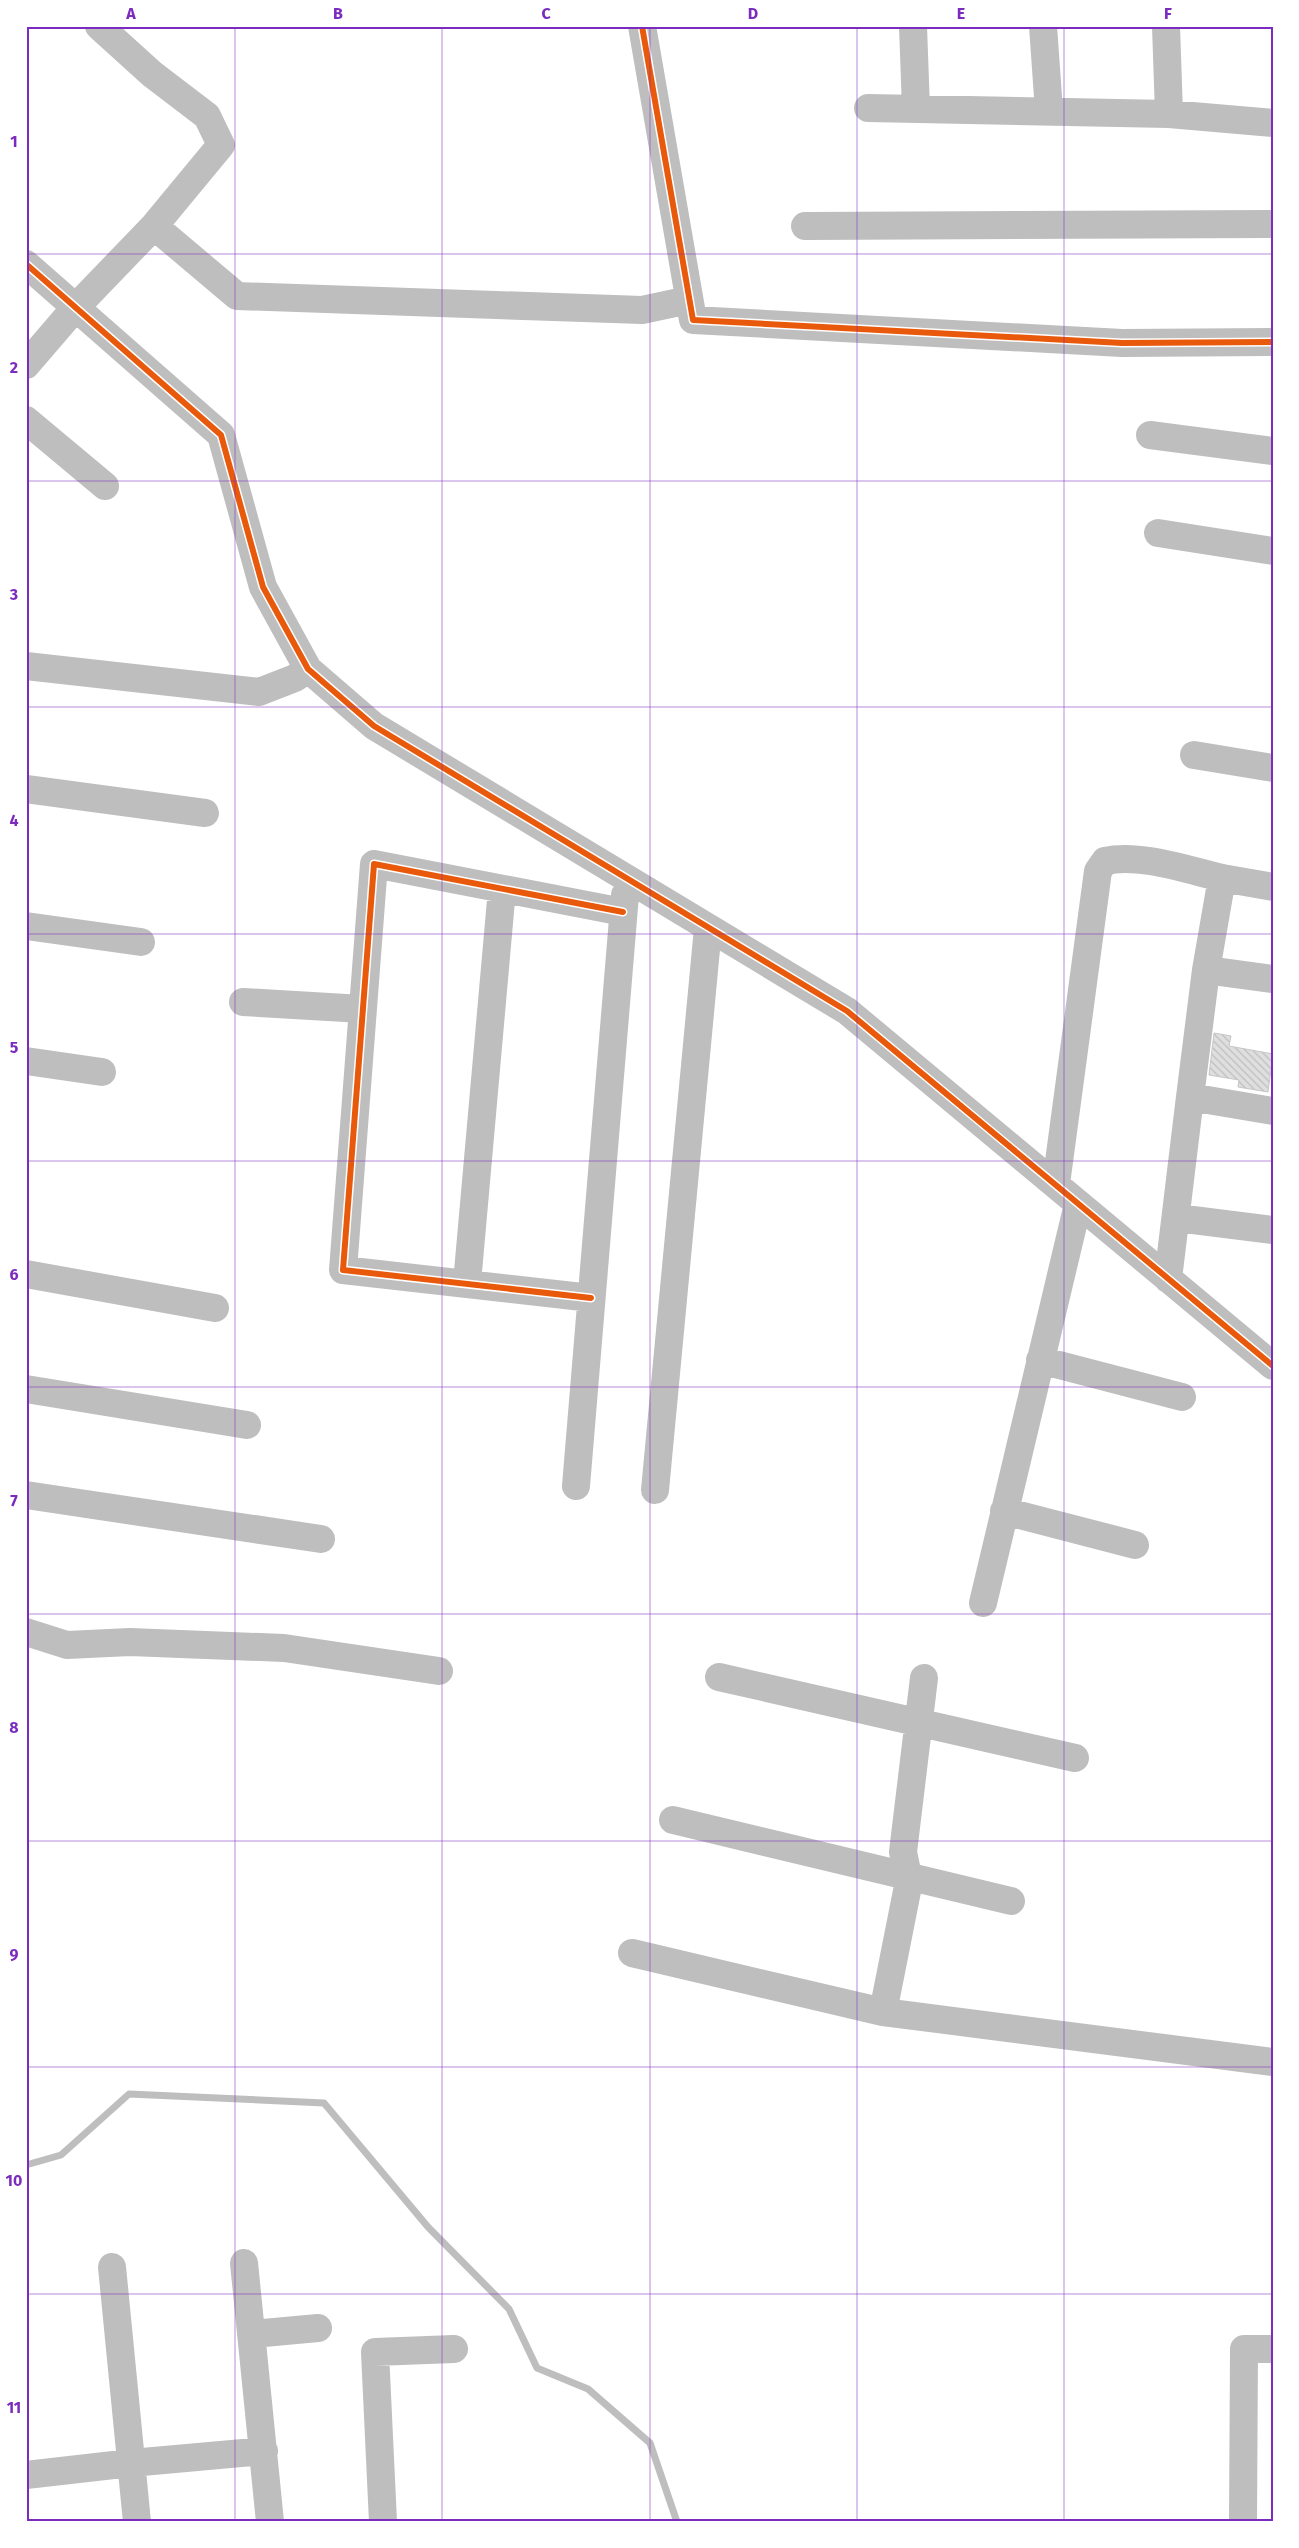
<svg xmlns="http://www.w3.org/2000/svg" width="1299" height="2548" font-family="'Fira Sans',sans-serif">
<defs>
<pattern id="building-back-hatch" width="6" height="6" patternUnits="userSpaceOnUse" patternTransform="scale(1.25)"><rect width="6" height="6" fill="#dfdfdf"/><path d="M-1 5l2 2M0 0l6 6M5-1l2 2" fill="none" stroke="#bebebe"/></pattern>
</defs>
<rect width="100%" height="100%" fill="#fff"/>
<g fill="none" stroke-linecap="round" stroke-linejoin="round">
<path stroke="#bebebe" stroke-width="7" d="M26 2165 61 2155 129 2094 324 2103 428 2227 509 2309 537 2368 588 2389 650 2443 677 2522"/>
</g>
<path fill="url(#building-back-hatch)" stroke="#c6c6c6" d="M1214 1033 1231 1036 1229 1046 1273 1054 1268 1092 1238 1087 1239 1080 1209 1075Z"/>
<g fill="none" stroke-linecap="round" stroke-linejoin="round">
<path stroke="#bebebe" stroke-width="28" d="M642 26 693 320 1122 343 1273 342
M913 26 916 109
M1043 26 1049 111
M1166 26 1169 114
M868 108 1169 114 1273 123
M154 226 237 296 642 310 689 300
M805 226 1273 224
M26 264 221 435 263 587 308 669 374 726 847 1011 1273 1366
M26 365 75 308 154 226 221 145 207 116 152 74 99 26
M26 420 105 486
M1150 435 1273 451
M1158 533 1273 551
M26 666 259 692 295 678 308 669
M1194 755 1273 768
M26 789 205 813
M1222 878 1273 887
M26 926 141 942
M1206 970 1273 979
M243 1002 363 1009
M26 1061 102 1072
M1056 1184 1098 871 1105 861C1139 853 1188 870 1222 878L1206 970 1190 1097 1273 1111
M1177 1218 1273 1230
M26 1274 215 1308
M1168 1279 1190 1097
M467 1283 502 889
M591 1298 343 1270 374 864 623 912
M1040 1360 1182 1397
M26 1389 247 1425
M576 1486 625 895
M655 1490 708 928
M26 1495 321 1539
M1004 1511 1135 1545
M983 1603 1078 1204
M26 1632 67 1645 130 1642 284 1648 439 1671
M719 1677 1075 1758
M673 1820 1011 1901
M632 1953 883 2012 1273 2062
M883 2012 909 1881 903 1852 924 1678
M244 2263 270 2522
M112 2267 137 2522
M252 2334 318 2328
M26 2475 131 2463 264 2451
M383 2522 375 2352 454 2349
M1243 2522 1244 2349H1273"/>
<g stroke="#fff" stroke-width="9">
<path id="cycleway" d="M642 26 693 320 1122 343 1273 342
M26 264 221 435 263 587 308 669 374 726 847 1011 1273 1366
M591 1298 343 1270 374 864 623 912"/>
</g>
<use href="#cycleway" stroke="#e8590c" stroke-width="6"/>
</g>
<path fill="none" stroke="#7b2cbf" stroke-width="1" stroke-opacity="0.55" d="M235 26V2522M442 26V2522M650 26V2522M857 26V2522M1064 26V2522M26 254H1273M26 481H1273M26 707H1273M26 934H1273M26 1161H1273M26 1387H1273M26 1614H1273M26 1841H1273M26 2067H1273M26 2294H1273"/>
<rect width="1299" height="2548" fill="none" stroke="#ffffff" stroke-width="55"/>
<rect x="28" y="28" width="1244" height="2492" fill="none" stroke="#7b2cbf" stroke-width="2"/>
<g font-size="16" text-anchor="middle" font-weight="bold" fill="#7b2cbf">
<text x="131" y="19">A</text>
<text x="338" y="19">B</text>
<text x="546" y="19">C</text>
<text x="753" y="19">D</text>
<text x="961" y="19">E</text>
<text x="1168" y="19">F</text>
<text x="14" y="147">1</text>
<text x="14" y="373">2</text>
<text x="14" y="600">3</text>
<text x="14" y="826">4</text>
<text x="14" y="1053">5</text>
<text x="14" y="1280">6</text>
<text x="14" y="1506">7</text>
<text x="14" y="1733">8</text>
<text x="14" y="1960">9</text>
<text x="14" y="2186">10</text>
<text x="14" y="2413">11</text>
</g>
</svg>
